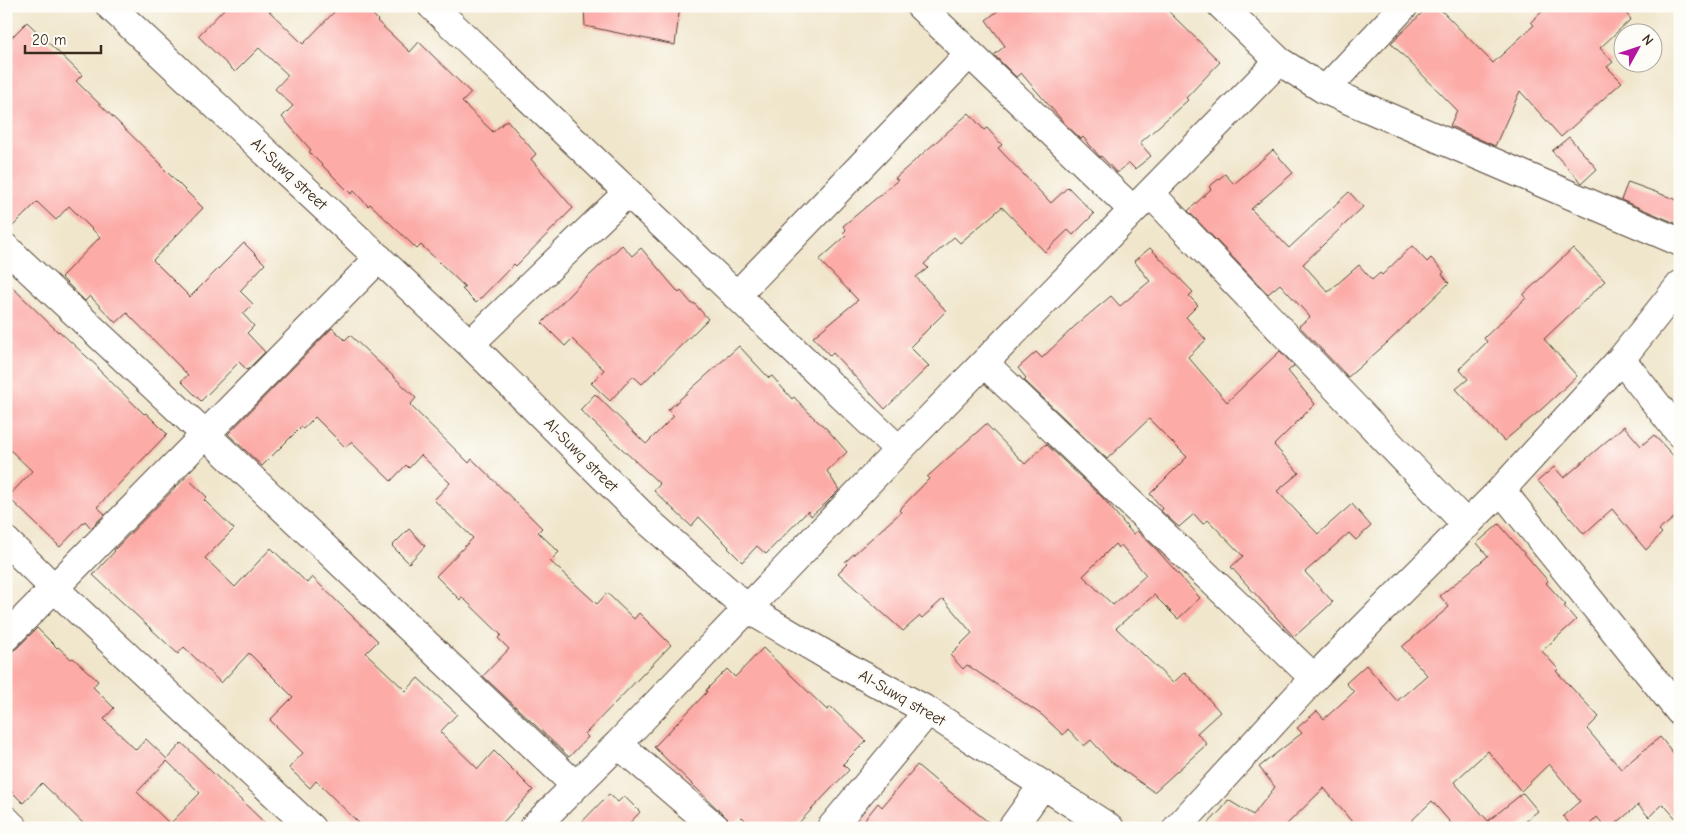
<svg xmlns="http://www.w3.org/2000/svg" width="1686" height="834" font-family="'Comic Neue',sans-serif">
<rect width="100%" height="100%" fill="#fdfcf7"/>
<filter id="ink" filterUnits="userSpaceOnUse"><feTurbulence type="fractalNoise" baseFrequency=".02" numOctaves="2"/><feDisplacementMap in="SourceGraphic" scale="10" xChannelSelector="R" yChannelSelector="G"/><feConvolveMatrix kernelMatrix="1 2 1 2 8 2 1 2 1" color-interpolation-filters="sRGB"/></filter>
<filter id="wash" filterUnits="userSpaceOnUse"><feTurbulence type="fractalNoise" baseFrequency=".0096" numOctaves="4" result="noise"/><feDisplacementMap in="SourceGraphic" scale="20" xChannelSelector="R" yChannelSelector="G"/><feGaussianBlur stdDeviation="1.12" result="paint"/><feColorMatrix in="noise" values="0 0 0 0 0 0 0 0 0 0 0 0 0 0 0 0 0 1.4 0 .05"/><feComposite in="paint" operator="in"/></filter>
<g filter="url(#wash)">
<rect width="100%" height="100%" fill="#f0e6cc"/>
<g id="blocks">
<path fill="#fcaba7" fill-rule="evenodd" d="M227 6H264L303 44 340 6H365L378 20 377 21 410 52 419 42 471 93 462 102 493 132 507 120 536 154 531 159 573 208 516 266 514 264 476 303 462 289 465 287 437 260 421 245 417 249 370 204 368 206 354 191 351 194 309 152 311 150 282 117 293 106 275 89 288 75 259 48 235 72 198 36Z
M584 6H680L675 45 585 26Z
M1004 6H1163L1220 62 1186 98 1188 100 1140 143 1151 156 1135 169 1129 163 1117 173 1101 156 1100 157 1083 137 1081 139 1066 125 1021 73 1016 77 994 55 1005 46 986 20Z
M1429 6H1437L1493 63 1534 25 1531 22 1548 6H1619L1631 19 1600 48 1613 62 1607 67 1622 82 1561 137 1520 91 1495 146 1450 126 1457 110 1391 43Z
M27 22 82 75 76 81 162 165 161 166 203 208 153 260 190 297 244 243 265 264 240 291 253 304 243 314 254 326 247 333 265 352 247 370 239 362 201 401 181 381 188 375 127 313 116 323 90 296 85 301 61 277 100 237 69 206 56 220 37 202 6 233V43Z
M969 113 984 130 987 128 1002 145 998 148 1051 203 1068 187 1094 214 1073 235 1068 230 1045 252 1002 207 960 243 954 237 924 264 928 268 916 277 946 311 910 347 929 366 885 409 833 353 830 356 813 337 858 300 819 260 846 236 843 233 846 230 843 226 898 180 895 178Z
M1569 137 1597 169 1582 183 1552 151Z
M1273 150 1293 173 1251 209 1289 248 1349 192 1363 207 1303 264 1328 292 1359 265 1372 280 1380 273 1382 275 1412 246 1427 262 1431 258 1444 272 1442 274 1449 283 1387 343 1348 377 1299 326 1310 317 1280 284 1268 294 1188 211 1211 189 1209 187 1225 174 1234 184Z
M1628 182 1680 201V225L1621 200Z
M622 245 632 256 641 248 679 293 681 291 692 304 694 303 708 319 642 384 633 376 610 401 591 383 604 370 572 339 565 346 542 323 574 290Z
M1150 248 1193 292 1189 296 1198 305 1186 317 1206 340 1188 357 1227 402 1280 351 1294 366 1288 371 1315 404 1274 445 1299 473 1277 491 1318 534 1352 504 1371 526 1356 540 1349 533 1305 572 1333 602 1294 637 1231 567 1243 556 1208 520 1203 524 1194 514 1179 527 1161 511 1163 509 1150 494 1187 457 1149 419 1107 459 1024 380 1026 378 1018 368 1036 352 1042 358 1075 326 1111 296 1120 306 1150 281 1134 261Z
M1573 248 1605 281 1544 339 1577 376 1543 408 1504 441 1456 389 1468 379 1459 369 1487 342 1484 338 1526 298 1523 295Z
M6 281 58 332 59 331 99 368 98 369 144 414 146 413 167 434 97 507 105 514 91 528 85 521 60 547 8 497 32 471 6 446Z
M332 328 345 340 350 335 416 398 410 405 469 463 472 459 542 528 538 532 559 552 550 561 597 604 607 593 634 619 639 613 671 645 585 734 588 737 569 757 483 676 509 649 498 638 501 635 462 597 460 600 436 576 473 538 434 500 450 483 421 455 409 468 406 465 391 481 351 442 345 447 315 417 303 429 301 427 262 466 228 434Z
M739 346 769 378 772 376 792 399 794 397 816 420 826 428 847 452 827 471 839 490 826 503 811 516 808 511 766 554 757 546 742 562 728 548 729 547 699 517 691 526 654 491 660 484 580 410 595 394 646 444 674 416 668 410Z
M986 424 1025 464 1046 444 1102 497 1133 534 1137 531 1155 548 1200 598 1178 619 1154 595 1116 628 1173 683 1185 672 1220 712 1197 733 1207 744 1154 792 1110 761 1091 740 1084 746 1068 729 1063 735 1042 715 967 665 963 669 950 655 972 633 943 599 922 618 920 616 903 631 838 573 847 564 845 562 901 512 899 510 929 479 927 477ZM1115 544 1118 548 1121 545 1146 575 1113 605 1083 576Z
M1624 426 1641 446 1654 435 1680 463V513L1659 530 1662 533 1646 550 1612 509 1584 534 1538 481 1554 467 1564 478Z
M186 477 207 497 204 500 234 529 205 558 235 587 271 548 307 583 312 577 378 641 366 653 406 691 418 678 457 714 440 732 478 769 494 751 533 790 498 828H364L316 781 310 788 289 768 303 753 270 720 293 697 249 653 221 683 184 647 178 654 93 575 115 551 114 550Z
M1499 524 1548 581 1546 583 1566 605 1564 606 1576 620 1542 651 1558 669 1556 671 1599 717 1587 729 1621 769 1660 737 1680 761V823L1664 805 1662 804 1649 817 1638 805 1611 828H1606L1597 817 1586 828H1573L1563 816 1580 801 1549 764 1521 791 1488 751 1454 782 1488 821 1523 793 1538 811 1517 828H1455L1432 801 1404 828H1357L1324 788 1283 828H1204L1222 809 1228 800 1253 815 1275 787 1259 767 1302 733 1297 728 1317 711 1324 719 1354 692 1346 683 1366 665 1397 701 1427 675 1402 647 1449 607 1440 596 1488 556 1477 543Z
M409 529 425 546 409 563 392 546Z
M37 628 57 648 58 647 71 659 73 658 98 681 93 687 114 708 104 719 136 750 146 739 167 759 182 743 270 828H88L42 783 23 803 6 786V652H11L17 648ZM167 761 200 793 170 824 137 792Z
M763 648 827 710 831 707 866 741 843 764 849 770 794 828H753L742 817 734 825 654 747 707 692 706 690 727 669 735 677Z
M917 765 936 781 996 828H858L878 803 882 807Z
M609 794 618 802 624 796 640 812 625 828H576Z"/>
</g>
</g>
<g filter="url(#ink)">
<use href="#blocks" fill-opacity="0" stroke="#564638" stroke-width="1"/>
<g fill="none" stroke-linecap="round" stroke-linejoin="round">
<g stroke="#564638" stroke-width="30">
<path id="minor" d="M110 6 470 344 649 522 748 609 838 662 928 711 1110 828
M432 6 899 450
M920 6 1133 210
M1222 6 1279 61 1325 90 1680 242
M1325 90 1404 6
M1150 193 1467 525
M6 248 206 435 575 785
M736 296 969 54
M470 344 627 193
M1621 359 1680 434
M984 363 1314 678
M1501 490 1680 712
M6 541 54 588 311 828
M6 637 379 258
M618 744 716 828
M6 820 14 828
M533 828 618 744 899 450 1279 61
M831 828 928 711
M1012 828 1043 785
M1177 828 1314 678 1501 490 1621 359 1680 285"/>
</g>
<use href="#minor" stroke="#fff" stroke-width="28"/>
</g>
</g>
<g text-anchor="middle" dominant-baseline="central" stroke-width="5" stroke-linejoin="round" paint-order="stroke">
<g font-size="16" fill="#3b2a1e" stroke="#fdfcf7">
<text transform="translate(289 174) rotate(43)">Al-Suwq street</text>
<text transform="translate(581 455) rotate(45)">Al-Suwq street</text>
<text transform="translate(902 698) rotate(30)">Al-Suwq street</text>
</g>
</g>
<rect width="1686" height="834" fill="none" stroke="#fdfcf7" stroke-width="25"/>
<g transform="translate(1638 48) rotate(50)"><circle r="24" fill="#fdfcf7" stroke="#afa8a0"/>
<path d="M0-4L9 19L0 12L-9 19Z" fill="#b5179e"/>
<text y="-8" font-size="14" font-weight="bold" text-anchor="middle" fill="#3b2a1e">N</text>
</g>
<path d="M25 45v8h76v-8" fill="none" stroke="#3b2a1e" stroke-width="2.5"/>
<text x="32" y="45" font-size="15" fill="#3b2a1e" stroke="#fdfcf7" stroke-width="4" paint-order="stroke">20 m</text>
</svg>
